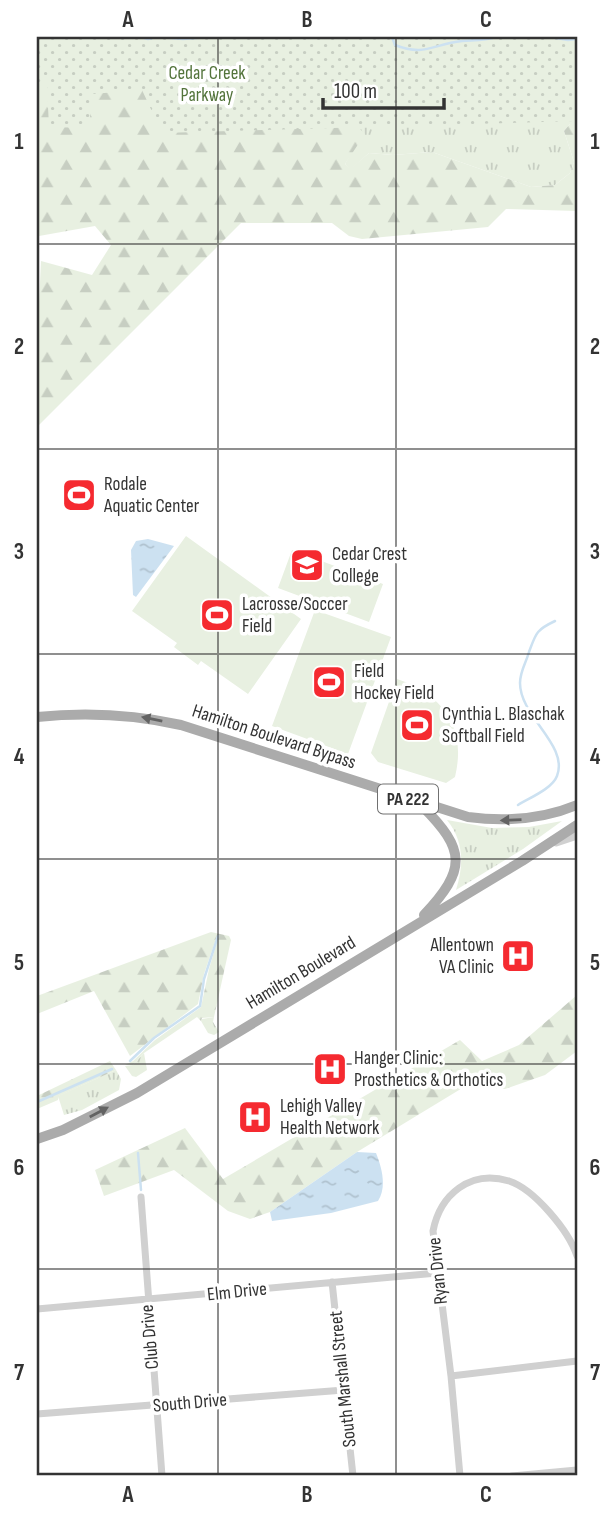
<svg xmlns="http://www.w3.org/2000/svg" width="614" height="1513" font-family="'Sofia Sans Condensed',sans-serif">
<defs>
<pattern id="grass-tufts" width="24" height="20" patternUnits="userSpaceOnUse" patternTransform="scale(1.75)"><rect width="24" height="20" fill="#e8f0e1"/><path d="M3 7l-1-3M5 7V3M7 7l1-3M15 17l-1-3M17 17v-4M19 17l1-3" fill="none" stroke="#c7cec2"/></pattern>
<pattern id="forest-firs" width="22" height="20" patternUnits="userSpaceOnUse" patternTransform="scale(1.75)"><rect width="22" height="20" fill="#e8f0e1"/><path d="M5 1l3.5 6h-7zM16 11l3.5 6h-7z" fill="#c7cec2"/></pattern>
<pattern id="park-dots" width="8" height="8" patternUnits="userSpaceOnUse" patternTransform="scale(1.75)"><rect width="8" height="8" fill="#e8f0e1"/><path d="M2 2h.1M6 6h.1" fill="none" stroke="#c7cec2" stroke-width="1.8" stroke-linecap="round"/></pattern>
<pattern id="water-ripples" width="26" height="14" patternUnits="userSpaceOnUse" patternTransform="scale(1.75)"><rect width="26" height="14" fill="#cce1f1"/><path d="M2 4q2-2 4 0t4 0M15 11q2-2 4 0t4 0" fill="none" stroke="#b0c2cf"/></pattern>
</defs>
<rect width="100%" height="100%" fill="#fff"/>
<path fill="url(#grass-tufts)" d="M108 37 577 105V124H570L564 131 574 162 570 173 555 185 531 187 432 152 393 155 369 153 350 170 345 164 353 150Z
M447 820 492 828 529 827 562 821 523 849 456 890C464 865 464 841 447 820Z
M214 1017 213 1022 219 1032 214 1035 208 1033 201 1021 202 1019Z
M144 1053 147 1070 136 1077 132 1076 125 1066 133 1065Z
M116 1070 121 1079 119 1090 82 1110 64 1115 58 1096Z"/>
<path fill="url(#forest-firs)" d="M37 38 89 92 104 77 352 121 365 134 345 164 350 169 369 153 393 155 432 152 531 187 555 185 570 173 574 162 564 131 570 124H577V211L506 209 488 227 362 239 349 236 332 223H241L37 427V345L41 261 92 275 111 245 95 226 39 236 37 196Z
M211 932 229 936 231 940 214 1017 202 1018 201 1021 197 1017 144 1053 133 1065H125L133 1061 155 1040 201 1007 209 969 219 935 217 936 204 974 198 1004 130 1056 94 991 37 1014V996Z
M577 995V1051L545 1075 505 1089 464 1087 357 1152 270 1212 250 1219 228 1211 174 1170 104 1196 95 1170 185 1128 223 1179 460 1040 482 1061 519 1045Z
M110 1061 116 1070 59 1096 58 1100 37 1109V1096Z"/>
<path fill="url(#park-dots)" d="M37 37H577V121L162 133 142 90 92 94 89 128 49 127 47 86 37 84Z"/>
<path fill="#e8f0e1" d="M186 536 301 619 248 694 201 661 198 665 174 647 177 643 132 611Z
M292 550 383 584 369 622 278 588Z
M315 610 391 637 348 754 272 726Z
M397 679C443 695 467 727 455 777L446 783 378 762 371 753Z"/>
<path fill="url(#water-ripples)" d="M148 539 174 546 136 597 133 595 131 550 136 541Z
M357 1152 376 1153C382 1168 387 1187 378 1201L331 1213 272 1221 270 1212Z"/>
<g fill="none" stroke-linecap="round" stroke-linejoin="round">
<path stroke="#cce1f1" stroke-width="2.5" d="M141 37 148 39 156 37
M159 37 183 39 209 37
M392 37 395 45C425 57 433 44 462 41 474 40 484 41 496 37
M550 37 568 40 577 39
M518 805C529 798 552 789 557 776 569 745 520 717 520 683 520 671 526 663 529 652 536 633 536 630 555 621
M130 1061 154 1038 200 1006 204 979 218 936
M37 1102 112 1069
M138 1153 141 1190"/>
<path stroke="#d0d0d0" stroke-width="7" d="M141 1197 162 1476
M332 1282 353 1476
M37 1309 437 1273
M451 1376 577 1361
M37 1414 344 1390
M460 1476 451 1376 433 1231C440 1195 470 1169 509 1181 534 1189 569 1231 577 1256
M512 1476 577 1470"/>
<path stroke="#d0d0d0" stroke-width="9" d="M556 842 577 835"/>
<path stroke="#ababab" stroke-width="10" d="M37 717C86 712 132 714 181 725L468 817C506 822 541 820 577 805
M422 806C466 850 467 869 424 915
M37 1139 63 1130 137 1093 522 861 577 825"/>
</g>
<defs><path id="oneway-solid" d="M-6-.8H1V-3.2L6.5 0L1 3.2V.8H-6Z" transform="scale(1.75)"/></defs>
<g fill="#636363">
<use href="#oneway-solid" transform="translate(152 719) rotate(-169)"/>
<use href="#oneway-solid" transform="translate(511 820) rotate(178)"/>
<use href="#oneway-solid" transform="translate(99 1112) rotate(-28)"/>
</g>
<path fill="none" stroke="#333" stroke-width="2" stroke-opacity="0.55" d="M218 37V1476M396 37V1476M37 244H577M37 449H577M37 654H577M37 859H577M37 1064H577M37 1269H577"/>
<defs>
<g id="stadium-square" transform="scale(1.75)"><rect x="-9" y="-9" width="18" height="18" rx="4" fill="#f52a30" stroke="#fff"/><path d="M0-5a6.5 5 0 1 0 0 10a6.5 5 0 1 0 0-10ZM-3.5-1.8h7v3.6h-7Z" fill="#fff"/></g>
<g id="university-square" transform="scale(1.75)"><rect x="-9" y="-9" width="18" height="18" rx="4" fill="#f52a30" stroke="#fff"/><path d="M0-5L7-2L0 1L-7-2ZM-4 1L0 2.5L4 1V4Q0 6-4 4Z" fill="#fff"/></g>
<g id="hospital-square" transform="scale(1.75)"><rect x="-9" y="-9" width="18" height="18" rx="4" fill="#f52a30" stroke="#fff"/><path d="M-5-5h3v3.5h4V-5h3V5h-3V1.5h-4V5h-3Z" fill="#fff"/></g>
</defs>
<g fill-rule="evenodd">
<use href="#stadium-square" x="79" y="495"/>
<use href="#university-square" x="307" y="565"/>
<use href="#stadium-square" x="217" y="615"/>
<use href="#stadium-square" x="329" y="682"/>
<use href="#stadium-square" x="417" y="725"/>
<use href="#hospital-square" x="518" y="956"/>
<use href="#hospital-square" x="330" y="1069"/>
<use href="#hospital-square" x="255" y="1117"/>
</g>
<g text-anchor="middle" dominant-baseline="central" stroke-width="7" stroke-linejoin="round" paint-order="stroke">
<rect fill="#fff" stroke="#707070" stroke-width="2" x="378" y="784.5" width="60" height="29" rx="5"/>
<g font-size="18" font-weight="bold" fill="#333">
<text x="408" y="799">PA 222</text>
</g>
<g font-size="19" fill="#53743b" stroke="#fff">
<text x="207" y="73">Cedar Creek<tspan x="207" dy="22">Parkway</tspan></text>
</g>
<g font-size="19" fill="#333" stroke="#fff" text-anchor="start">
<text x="104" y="484">Rodale<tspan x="104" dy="22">Aquatic Center</tspan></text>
<text x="332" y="554">Cedar Crest<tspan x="332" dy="22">College</tspan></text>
<text x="242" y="604">Lacrosse/Soccer<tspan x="242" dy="22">Field</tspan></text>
<text x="354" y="671">Field<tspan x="354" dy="22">Hockey Field</tspan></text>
<text x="442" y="714">Cynthia L. Blaschak<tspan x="442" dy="22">Softball Field</tspan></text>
<text x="494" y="945" text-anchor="end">Allentown<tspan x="494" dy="22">VA Clinic</tspan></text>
<text x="354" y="1058">Hanger Clinic:<tspan x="354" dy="22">Prosthetics &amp; Orthotics</tspan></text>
<text x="280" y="1106">Lehigh Valley<tspan x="280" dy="22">Health Network</tspan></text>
</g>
<g font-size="19" fill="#333" stroke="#fff">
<text transform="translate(274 737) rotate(18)">Hamilton Boulevard Bypass</text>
<text transform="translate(301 973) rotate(-31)">Hamilton Boulevard</text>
<text transform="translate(438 1271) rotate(-96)">Ryan Drive</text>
<text transform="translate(237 1292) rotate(-6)">Elm Drive</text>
<text transform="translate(150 1337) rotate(-95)">Club Drive</text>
<text transform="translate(343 1379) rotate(-96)">South Marshall Street</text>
<text transform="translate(190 1403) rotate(-5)">South Drive</text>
</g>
</g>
<rect width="614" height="1513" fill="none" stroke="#ffffff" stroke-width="77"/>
<path d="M323 98v10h121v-10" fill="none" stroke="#333333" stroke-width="3.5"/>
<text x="334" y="98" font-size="21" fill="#333333" stroke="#ffffff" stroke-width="5" paint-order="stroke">100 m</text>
<rect x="38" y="38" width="538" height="1436" fill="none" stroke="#333" stroke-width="2.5"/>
<g font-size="23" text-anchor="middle" font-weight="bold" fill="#333">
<text x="128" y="27">A</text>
<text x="307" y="27">B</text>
<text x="486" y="27">C</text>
<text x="19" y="149">1</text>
<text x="595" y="149">1</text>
<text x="19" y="354">2</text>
<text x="595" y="354">2</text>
<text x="19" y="559">3</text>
<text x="595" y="559">3</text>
<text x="19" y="764">4</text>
<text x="595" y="764">4</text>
<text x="19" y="970">5</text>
<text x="595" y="970">5</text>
<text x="19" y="1175">6</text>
<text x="595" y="1175">6</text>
<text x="19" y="1380">7</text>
<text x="595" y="1380">7</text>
<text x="128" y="1502">A</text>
<text x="307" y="1502">B</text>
<text x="486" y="1502">C</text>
</g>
</svg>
